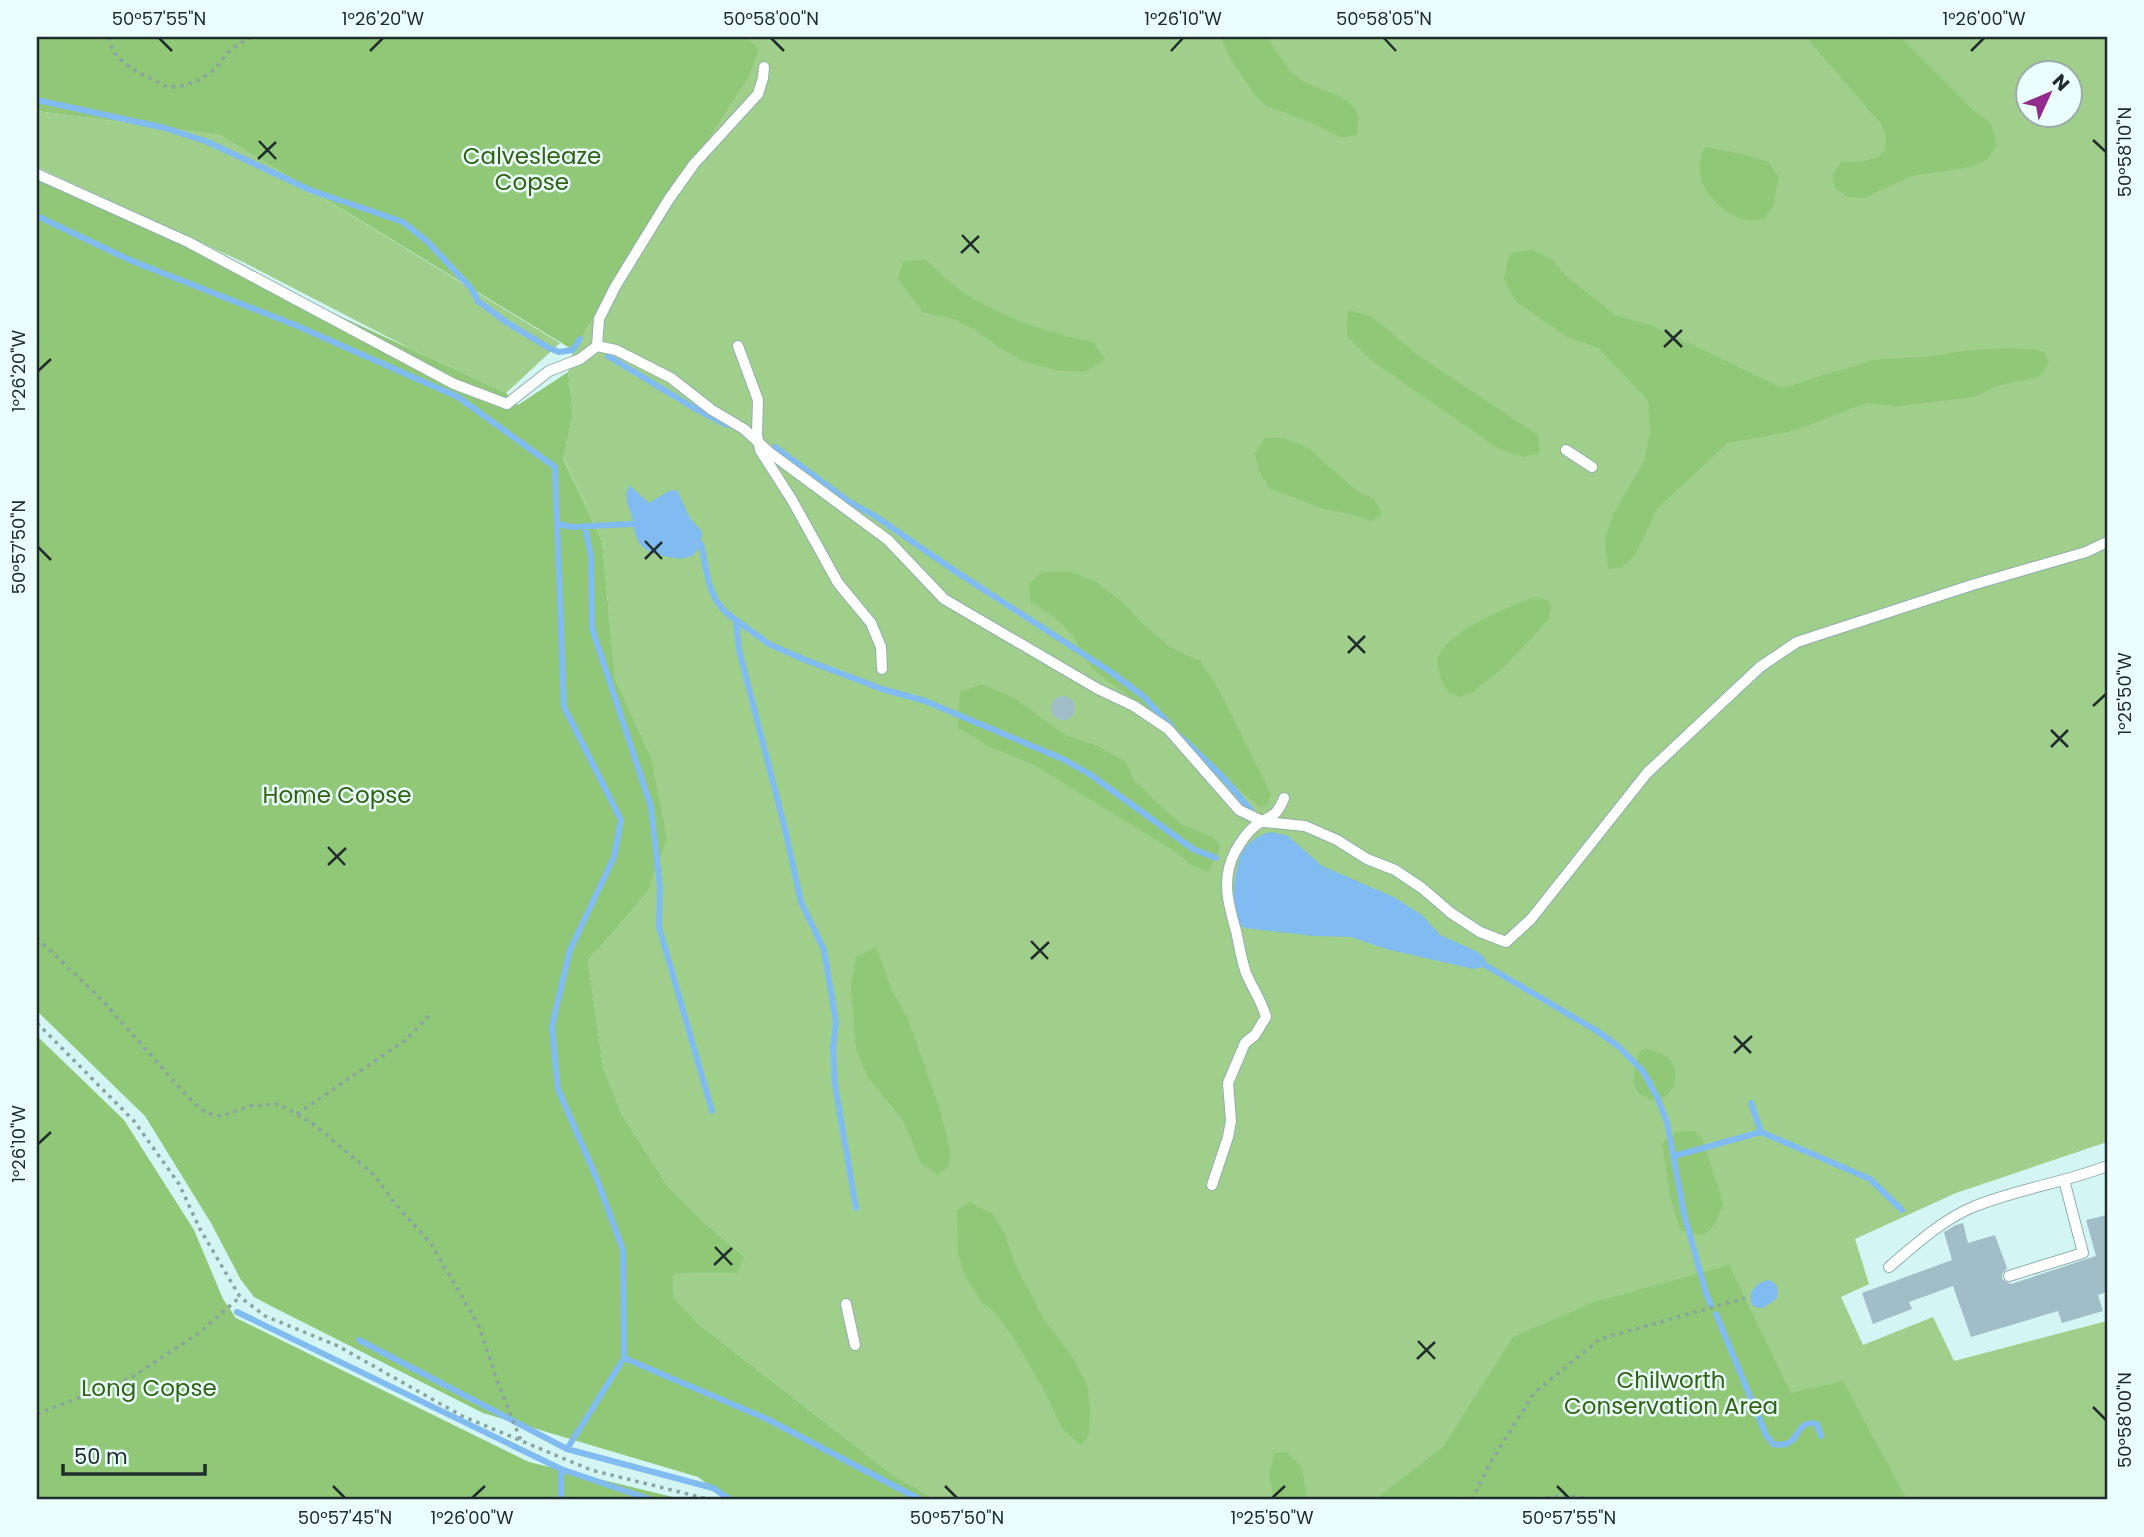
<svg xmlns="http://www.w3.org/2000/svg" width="2144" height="1537" font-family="Poppins,sans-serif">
<rect width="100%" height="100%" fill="#d3f5f3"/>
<path fill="#9fcf8a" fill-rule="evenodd" d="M745 37H2107V1142L1956 1193 1855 1239 1869 1284 1841 1297 1863 1345 1933 1317 1954 1361 2107 1321V1500H937L893 1475 700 1325 674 1298 673 1274 736 1273 745 1257 707 1225 667 1185 622 1115 603 1066 588 961 646 894 651 757 615 678 602 541 563 457 573 414 568 372 573 350 749 77 758 49ZM2028 74H2070V116H2028Z
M37 111 220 135 560 343 506 393 411 349 245 263 37 167Z"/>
<path fill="#90c877" d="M37 37H745L759 49 749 77 573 350 220 135 37 111Z
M1221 37H1268C1277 52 1286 70 1301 80 1324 94 1369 95 1356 135L1342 138 1312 123 1267 106 1254 94 1230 58Z
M1806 37H1900L1972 109 1991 124 1997 145 1988 159 1970 167 1911 176 1865 198 1847 197 1835 187 1832 176 1841 162C1868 162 1897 161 1882 125Z
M1705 147 1742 154 1768 162 1779 177 1773 206 1765 218C1760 219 1754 221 1748 220 1724 216 1697 190 1700 164 1700 159 1703 152 1705 147Z
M37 176 506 393 518 405 568 372 573 414 563 458 602 541 615 678 651 757 667 839 646 894 588 961 603 1066 622 1115 667 1185 707 1225 745 1257 737 1273 673 1274 674 1298 700 1325 893 1475 937 1500H728L698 1477 483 1413 271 1306 254 1297 241 1280 211 1223 145 1116 37 1011Z
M1532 250 1553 260 1566 276 1615 315 1653 326 1782 388 1877 359 1926 357 1970 350 2013 348 2044 351 2049 363 2039 377 2000 385 1974 397 1897 406 1867 403 1789 432 1727 443 1657 509 1635 555 1621 568 1608 569 1605 537 1614 513 1645 459 1650 432 1648 400 1598 348 1567 337 1515 301 1504 279 1510 253Z
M926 260C938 271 950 283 963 292 1003 318 1047 333 1093 342L1105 359 1085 372 1055 370 1023 361 997 346 975 330 954 319 923 312 898 279 903 261Z
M1348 310 1371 316 1419 356 1538 435 1540 453 1524 457 1499 449 1371 360 1347 336Z
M1265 438H1284L1307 447 1358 492 1374 499 1382 514 1371 522 1355 515 1324 509 1269 488 1259 470 1255 453Z
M1043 572H1072L1096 582 1121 601 1144 625 1171 648 1200 661 1214 681 1264 780 1271 795 1267 806 1260 807 1124 692 1108 682 1091 667 1073 636 1056 618 1031 602 1028 584Z
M1536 597 1551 602 1549 619 1504 667 1473 692 1459 697 1447 691C1442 680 1434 665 1440 653 1452 630 1511 605 1536 597Z
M982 684 1014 698 1067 736 1096 745 1126 762 1134 781 1181 824 1212 837 1221 846 1208 872 1190 864 1173 850 1032 764 990 747 958 728 960 692Z
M876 947 892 991 907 1017 940 1109 951 1154 947 1168 938 1175 921 1163 903 1120 869 1079 856 1049 851 986 856 957Z
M37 1036 124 1120 194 1230 223 1299 236 1318 529 1462 685 1500H37Z
M1645 1048C1651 1051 1659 1052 1665 1056 1680 1065 1678 1088 1664 1097 1659 1101 1654 1101 1649 1099 1627 1091 1634 1070 1639 1052Z
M1695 1131 1702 1138 1724 1205C1709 1232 1713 1240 1680 1230L1670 1195 1662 1143 1676 1132Z
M970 1202 994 1215 1006 1237 1014 1262 1043 1318 1073 1358 1088 1387 1090 1410 1089 1435 1081 1445 1062 1428 1044 1390 1012 1335 995 1313 980 1300 966 1277 958 1255 957 1210Z
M1729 1265 1791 1393 1843 1381 1907 1500H1374L1443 1447 1513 1337 1592 1303Z
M1287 1452 1301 1466 1308 1500H1274L1269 1474 1275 1453Z"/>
<path fill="#80bcf2" d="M629 485 649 503 669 491 677 490 690 518 702 532C700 558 688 562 664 556 658 555 649 552 644 548 634 540 634 528 632 517 629 505 623 498 629 485Z
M1270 832 1287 835 1322 866 1394 897 1422 915 1440 935 1476 951 1484 957 1486 962 1480 968 1473 969 1386 949 1351 937 1315 936 1244 928C1228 917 1234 866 1243 851 1249 841 1259 835 1270 832Z
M1768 1280C1778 1283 1779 1289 1777 1298L1763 1308 1754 1307 1751 1303V1292L1759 1283Z"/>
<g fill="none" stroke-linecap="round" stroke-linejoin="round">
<path stroke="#80bcf2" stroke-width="6" d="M37 100 165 128 208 142 310 190 403 222 428 242 471 288 478 301 506 322 549 348 559 352 573 350 580 339
M37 216 132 261 295 325 458 397 555 467 564 707 621 820 614 857 570 950 552 1026 558 1089 596 1177 623 1250 624 1358 567 1449
M608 356 694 408 727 425
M775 447 848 501 875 516 955 571 1111 672 1143 696 1173 728
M558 524 572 527 632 524
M585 527 591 556 592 628 651 807 660 887 659 927 712 1111
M701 544C708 575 707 602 736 620L739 650 785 829 801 902 824 950 836 1022 833 1048 835 1085 856 1208
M736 620 769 644 803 659 882 689 925 701 1063 759 1091 775 1193 849 1216 858
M1180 736 1222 776 1251 810
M1485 965 1597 1031 1618 1046 1643 1071 1657 1097 1667 1122 1684 1214 1706 1293 1711 1305
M1751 1103 1761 1132
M1674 1156 1761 1132 1870 1179 1902 1210
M237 1312 561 1469 652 1500
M1716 1314 1766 1435 1773 1444C1803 1450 1792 1418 1817 1424L1821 1436
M359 1340 567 1449 713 1488 731 1500
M624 1358 769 1420 921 1500
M561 1500V1469"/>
</g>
<path fill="#a1bec8" d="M1051 708a12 12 0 1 1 24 0a12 12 0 1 1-24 0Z
M2107 1215V1292L2098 1295 2103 1311 2062 1323 2058 1311 1971 1337 1953 1286 1909 1302 1912 1309 1873 1324 1862 1293 1952 1260 1944 1232 1956 1225 1963 1223 1968 1243 1995 1235 2007 1268 2002 1274V1279L2011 1284 2096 1256 2086 1220Z"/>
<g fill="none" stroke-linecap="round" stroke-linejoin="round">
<g stroke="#8fafad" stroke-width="12">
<path id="lane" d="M37 174 188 242 454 384 507 404 549 371 580 359 597 346 599 319 615 287 669 199 694 164 758 94 763 78 764 67
M597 346 616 350 671 378 712 410 744 429 769 452 888 540 944 599 1098 689 1134 706 1168 729 1239 810 1264 822 1305 826 1337 840 1367 859 1395 870 1422 888 1451 913 1480 932 1506 942 1531 919 1647 773 1760 667 1797 642 1972 585 2086 552 2107 542
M738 346 758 400 757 435 760 450 792 500 838 583 871 623 881 647 882 669
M1566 450 1592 467
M1212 1185 1228 1137 1231 1121 1228 1083 1245 1043 1255 1035 1266 1017C1262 1001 1252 988 1246 973 1241 959 1239 944 1236 931 1228 903 1221 879 1235 852 1240 843 1246 833 1255 826 1271 814 1275 820 1284 798
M1889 1267C1915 1245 1942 1220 1973 1207 2016 1189 2064 1183 2107 1166
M2009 1276 2083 1253 2064 1180
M846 1304 855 1345"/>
</g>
<path stroke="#8aa4a2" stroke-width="3.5" stroke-dasharray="3.5 5" stroke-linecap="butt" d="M109 37 113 52 122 61 137 72 168 87 181 86 199 80 214 70 231 49 251 37
M37 938 102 1000 187 1096 206 1113 222 1116 250 1106 279 1104 312 1123 374 1175 400 1210 430 1242 479 1326 498 1383 521 1441
M37 1023 134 1121 179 1184 200 1229 240 1297 265 1316 338 1346 462 1416 591 1470 712 1500
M297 1114 407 1039 432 1012
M37 1414 132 1377 199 1333 240 1297
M1472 1500 1489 1465 1534 1393 1600 1339 1745 1298
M1538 1500C1556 1495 1572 1495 1589 1500"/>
<use href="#lane" stroke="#fff" stroke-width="10"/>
</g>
<path fill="none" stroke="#202d2c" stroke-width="2.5" d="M159 38 172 51M771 38 784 51M1384 38 1396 51M370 51 383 38M1171 51 1183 38M1971 51 1984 38M2093 140 2106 152M259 141 276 159M258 159 276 142M962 235 979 253M961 253 979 236M1665 330 1682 347M1664 347 1682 330M38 371 51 359M645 541 662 559M38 547 51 560M645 559 662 542M1348 636 1365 653M1348 653 1365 636M2093 706 2106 694M2051 730 2068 747M2051 747 2068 730M328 847 345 865M328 865 346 848M1031 941 1048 959M1031 959 1049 942M1734 1036 1751 1053M1734 1053 1752 1036M38 1144 51 1132M715 1247 732 1265M714 1265 732 1248M1418 1341 1435 1359M1417 1359 1435 1342M2093 1407 2106 1420M333 1486 345 1498M945 1486 957 1498M1557 1486 1569 1498M472 1498 485 1486M1272 1498 1285 1486"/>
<g text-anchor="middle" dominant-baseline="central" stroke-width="5" stroke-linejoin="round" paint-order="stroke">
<g font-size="23" fill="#316411" stroke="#ebfffe">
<text x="532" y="156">Calvesleaze<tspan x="532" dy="26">Copse</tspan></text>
<text x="337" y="795">Home Copse</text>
<text x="1671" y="1380">Chilworth<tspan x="1671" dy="26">Conservation Area</tspan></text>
<text x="149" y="1388">Long Copse</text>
</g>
</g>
<rect width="2144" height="1537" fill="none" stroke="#ebfffe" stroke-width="77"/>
<g transform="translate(2049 94) rotate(46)"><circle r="33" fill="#ebfffe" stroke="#9aabaa" stroke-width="2"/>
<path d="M0-5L12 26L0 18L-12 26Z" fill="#942c90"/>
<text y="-10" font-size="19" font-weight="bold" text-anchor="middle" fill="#202d2c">N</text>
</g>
<path d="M63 1464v10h142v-10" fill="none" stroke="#202d2c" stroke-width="3.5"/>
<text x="74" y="1464" font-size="21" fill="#202d2c" stroke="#ebfffe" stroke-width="5" paint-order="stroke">50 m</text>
<rect x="38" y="38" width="2068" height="1460" fill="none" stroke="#202d2c" stroke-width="2.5"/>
<g font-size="18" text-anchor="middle" fill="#202d2c">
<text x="159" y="25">50°57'55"N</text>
<text x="383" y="25">1°26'20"W</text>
<text x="771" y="25">50°58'00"N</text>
<text x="1183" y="25">1°26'10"W</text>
<text x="1384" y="25">50°58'05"N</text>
<text x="1984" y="25">1°26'00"W</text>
<text transform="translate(2125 152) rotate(-90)" y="6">50°58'10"N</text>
<text transform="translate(19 371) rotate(-90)" y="6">1°26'20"W</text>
<text transform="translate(19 547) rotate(-90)" y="6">50°57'50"N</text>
<text transform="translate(2125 694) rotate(-90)" y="6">1°25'50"W</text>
<text transform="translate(19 1144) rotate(-90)" y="6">1°26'10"W</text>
<text transform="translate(2125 1420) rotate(-90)" y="6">50°58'00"N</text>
<text x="345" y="1524">50°57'45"N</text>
<text x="472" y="1524">1°26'00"W</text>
<text x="957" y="1524">50°57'50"N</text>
<text x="1272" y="1524">1°25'50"W</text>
<text x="1569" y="1524">50°57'55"N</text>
</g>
</svg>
